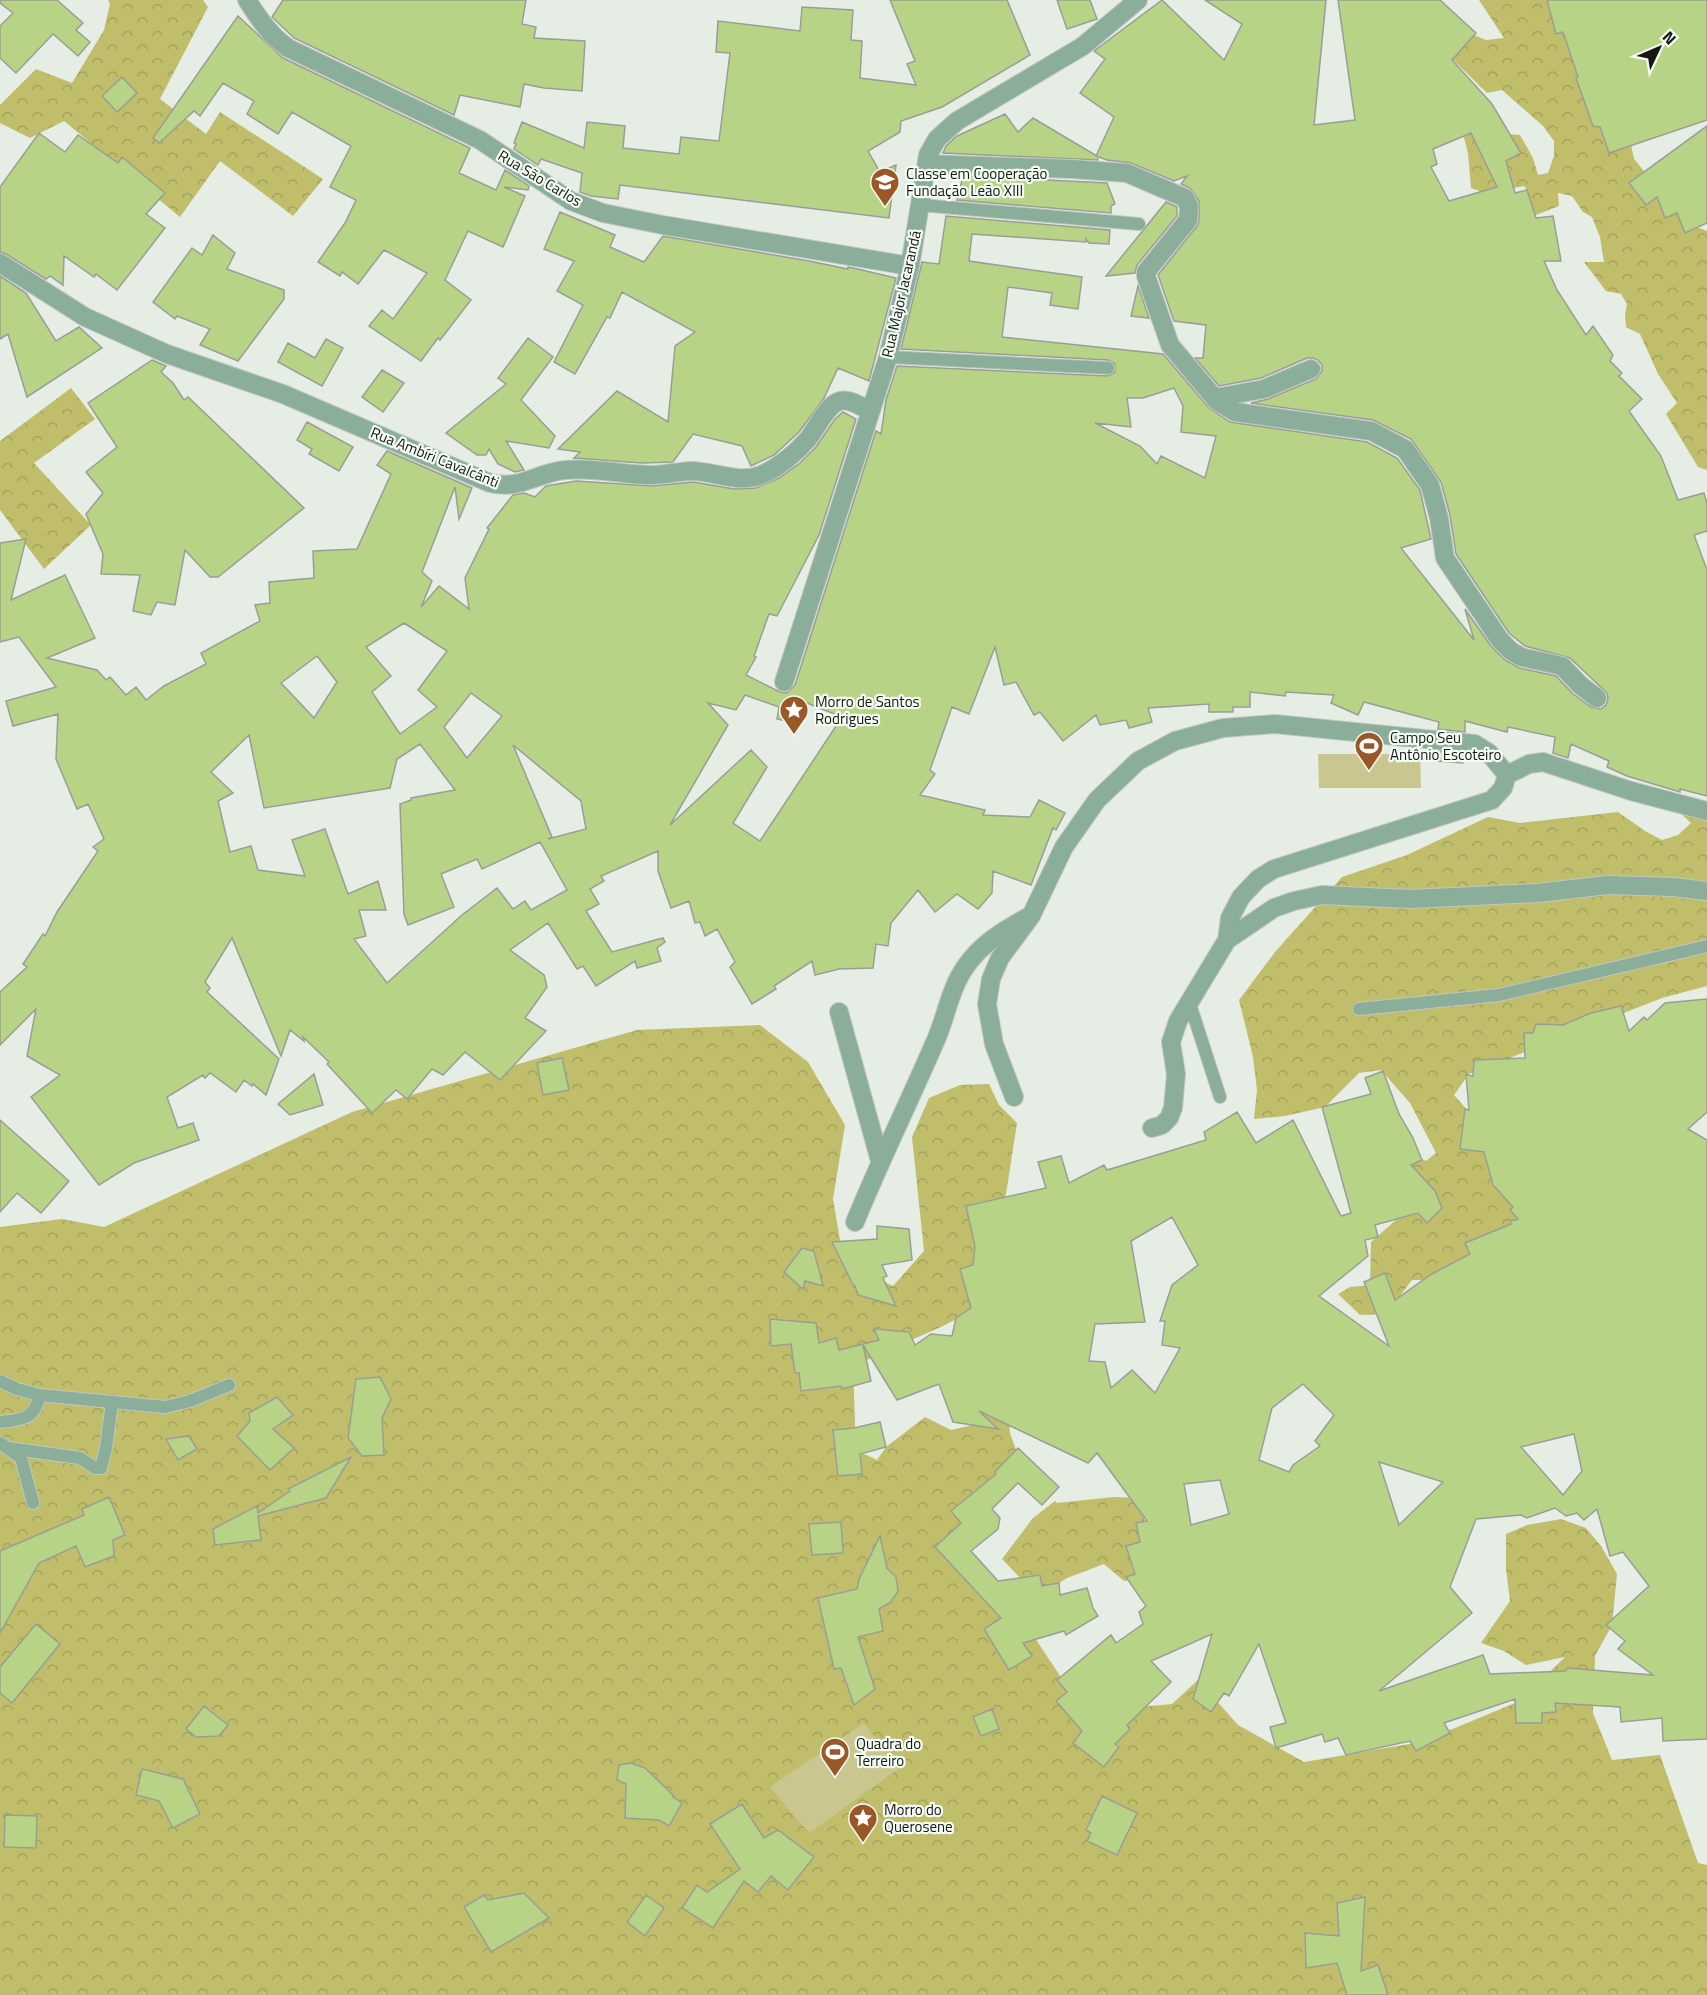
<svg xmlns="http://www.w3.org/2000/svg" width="1707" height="1995" font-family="'Titillium Web',sans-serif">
<defs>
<pattern id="forest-crowns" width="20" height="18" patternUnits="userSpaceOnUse" patternTransform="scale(1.5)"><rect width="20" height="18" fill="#c0be6b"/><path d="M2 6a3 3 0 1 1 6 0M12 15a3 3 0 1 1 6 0" fill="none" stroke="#a4a35c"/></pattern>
</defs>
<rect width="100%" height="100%" fill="#e5ede5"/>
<path fill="url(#forest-crowns)" d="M108 0H203L208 7 160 99 206 134 220 112 323 179 293 216 220 161 180 217 64 121 30 138 0 123V105L36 69 72 83 104 30 110 4Z
M1479 0H1567L1631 145 1634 159 1687 223 1707 231V470L1698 467 1666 414 1677 403 1658 374 1640 334 1626 327 1625 314 1627 304 1621 294 1606 291 1584 262H1604L1600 237 1592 217 1583 212 1572 196 1558 193 1559 206 1531 217 1527 190 1524 186 1486 193 1471 188 1468 153 1462 130 1520 135 1533 158 1538 175 1548 173 1554 156V141L1543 126 1502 90 1487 93 1436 43 1460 29 1486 40 1504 38Z
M71 388 95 419 34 463 91 525 44 569 0 510V441Z
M1707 802V986L1662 998 1469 1074 1454 1095 1491 1136 1524 1210 1503 1236 1429 1280H1412L1386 1314 1360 1315 1338 1294 1350 1287 1370 1285 1371 1242 1396 1220 1406 1205 1392 1162 1416 1156 1426 1161 1436 1153 1410 1103 1381 1070 1359 1073 1325 1107 1285 1116 1254 1119 1257 1090 1253 1057 1239 1000 1275 952 1342 877 1407 855 1488 817 1520 823 1618 812 1645 831 1662 840 1678 835 1691 823 1672 805Z
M760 1025 808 1062 845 1125 833 1199 844 1263 893 1286 924 1251 912 1137 929 1098 960 1085 989 1084 999 1105 1017 1123 995 1265 997 1298 943 1326 853 1366 856 1450 877 1460 886 1447 925 1417 951 1430 977 1424 975 1396 1006 1385 1010 1433 1019 1458 986 1500 969 1558 1000 1593 1022 1580 1002 1559 1033 1518 1055 1501 1057 1503 1114 1497 1138 1498 1145 1522 1150 1577 1124 1581 1104 1564 1067 1578 1059 1583 1031 1632 1064 1682 1072 1713 1172 1704 1198 1680 1238 1725 1304 1762 1421 1742 1520 1701 1565 1657 1526 1665 1504 1651 1481 1643 1510 1601 1506 1569V1534L1527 1525 1561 1519 1586 1528 1601 1546 1617 1574 1612 1625 1595 1656 1593 1713 1612 1760 1660 1755 1698 1863 1707 1865V1995H0V1227L62 1219 104 1227 352 1112 637 1030Z"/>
<path fill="#c9c78f" d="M1318 754H1420L1421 788H1319Z
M864 1723 898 1769 809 1833 770 1787Z"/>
<path fill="#b7d386" stroke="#9a9e95" stroke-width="1.5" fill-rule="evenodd" d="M0 0H57L83 23 76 30 90 42 78 56 53 34 16 73 0 58V26L13 13 0 3Z
M283 0H526L522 24 536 27 534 38 585 41 582 91 544 88 524 84 520 107 460 95 454 115 294 38 272 17Z
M890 0H1007L1030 55 942 107 901 121 900 132 868 151 880 172 896 165 889 218 620 185 618 199 591 196 580 192 582 173 541 159 538 165 514 149 516 144 514 143 522 122 584 148 587 122 625 126 623 148 679 154 681 137 719 141 730 53 716 52 718 21 800 31 802 7 853 10 851 40 862 41 860 78 916 85 907 64 915 61Z
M1057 0H1090L1097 19 1067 29Z
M1162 0 1224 60 1242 24 1205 0H1326L1314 125 1355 120 1338 0H1440L1476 33 1452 60 1492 104 1521 153 1506 161 1515 193 1527 190 1536 218 1553 216 1561 261H1544L1557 290 1586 335 1593 326 1613 355 1610 361 1622 373 1619 376 1642 399 1629 411 1661 456 1678 500 1704 493 1707 504V531L1694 535 1707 570V796L1680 789V792L1627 776 1607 767 1609 761 1571 744 1568 758 1553 753 1555 737 1508 727 1507 732 1465 721V732L1438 729 1439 722 1364 702 1358 715 1331 703 1334 695 1286 692 1285 696 1250 692V707H1233V712H1209V704L1148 708 1152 722 1129 728 1126 720 1100 725 1096 715 1063 741 1040 712 1034 715 1016 682 1004 685 995 647 969 714 952 707 930 770 935 774 920 795 985 810 983 815 1030 817 1039 800 1065 813 1056 830 1053 828 1031 885 993 871 992 893 978 909 957 894 935 912 918 890 891 923 888 946 876 944 873 968 839 969 815 975 812 961 774 986 776 989 752 1004 730 967 735 962 717 929 705 936 700 922 695 923 689 901 671 908 658 871V851L601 876 604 881 590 889 599 904 586 911 612 952 663 938 665 942 657 948 661 961 637 968 635 961 596 986 583 966 577 969 548 923 510 950 544 975 547 987 525 1018 546 1031 500 1080 465 1052 443 1075 432 1069 407 1099 396 1090 372 1113 327 1064 329 1062 303 1037 304 1041 290 1030 281 1056 232 938 205 982 210 988 207 992 279 1059 266 1095 253 1084 252 1086 244 1080 236 1092 210 1073 205 1078 203 1075 167 1097 178 1128 193 1123 199 1140 134 1163 99 1185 31 1097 60 1075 27 1056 36 1009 0 1045V992L27 967 23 964 43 934 45 936 57 912 98 851 93 847 104 839 88 804 77 809 56 759 58 714 13 726 6 701 56 687 19 637 0 642V543L26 539 11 600 65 575 95 638 47 658 97 670 106 680 110 677 126 695 136 687 146 700 164 686 206 664 201 653 260 621 255 605 270 603 269 582 314 578 313 551 357 549 391 474 377 465 387 451 472 488 459 519 455 487 422 572 432 581 421 607 439 586 469 609 465 578 489 529 487 528 513 495 524 493 535 497 546 486 576 481 652 486 693 482 734 489 756 488 779 478 800 463 816 447 835 419 843 412 856 419 819 535 777 616 769 614 754 656 756 657 746 675 780 692 787 693 795 685 876 431 881 434 886 400 897 366 1108 376 1115 372V364L1108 360 901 349 922 262 939 264 946 216 1110 230 1109 244 1089 243 1086 239V242L972 234 969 261 1082 277 1078 309 1050 305 1052 293 1008 287 1002 337 1163 354 1209 408 1230 422 1367 442 1397 458 1420 490 1431 539 1401 548 1474 640 1465 609 1491 646 1505 660 1519 668 1556 676 1572 693 1591 707 1601 709 1606 705 1608 699 1607 693 1570 658 1525 646 1509 633 1456 554 1450 515 1441 482 1411 439 1373 420 1251 403 1268 399 1316 379 1322 371V365L1318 360 1313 358H1307L1261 378 1219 386 1195 358H1203L1206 325 1174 321 1158 275 1197 226 1199 221V201L1190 188 1181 184 1187 176 1174 181 1131 163 1107 160 1096 156 1114 117 1080 93 1105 59 1094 51ZM1471 133 1497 187 1449 201 1431 167 1437 164 1433 149ZM1174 388 1183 406 1181 432 1216 436 1205 478 1161 456 1157 464 1140 446 1095 423 1131 427 1127 398H1143ZM404 623 447 651 418 690 437 707 400 734 372 692 391 676 366 647ZM317 656 337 682 314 718 281 683ZM471 693 502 716 467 758 444 727ZM745 695 779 707 777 719 795 723 807 703 842 717 760 841 733 823 767 767 751 750 670 825 728 725 708 703 736 710ZM249 735 264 808 390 788 397 759 420 744 455 790 411 798V800L400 804 404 914 408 925 454 907 441 874 477 859 482 869 540 842 567 890 531 910 525 901 513 909 497 888 462 915 387 983 354 939 366 936 359 910H386L378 881 348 894 325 829 292 840 305 876 258 870 251 846 230 852 218 801 233 793 211 772ZM513 745 581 801 586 829 548 839 552 837Z
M1547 0H1707V120L1609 153 1600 127 1593 126 1576 78 1578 77 1563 32 1556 34Z
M238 16 283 58 470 148 459 173 496 190 505 170 529 186 528 190 504 187 525 196 503 247 468 231 445 280 471 300 440 340 438 338 421 361 369 326 382 310 393 319 427 273 384 250 358 284 342 272 340 276 318 262 345 223 356 200 330 187 351 146 292 112 278 134 247 114 254 101 223 83 200 116 194 111 159 143 153 138Z
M122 77 137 93 117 112 102 96Z
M1005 114 1018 132 1033 118 1097 156 1098 160 943 153 946 146 957 136Z
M1707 126V223L1685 233 1677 213 1665 218 1657 197 1646 205 1629 183Z
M39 133 65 152 78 135 118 163 122 157 165 193 146 214 165 228 117 290 96 274 94 277 64 256 63 285 50 276 46 279 6 254 0 252V187Z
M963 176 1107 183 1115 204 1111 206V213L957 200Z
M1166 202 1177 207V216L1137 265 1135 273 1106 276Z
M560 212 615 235 610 247 644 262 663 236 809 261 848 269V267L862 270 896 278 869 381 838 368 824 398 799 432 774 455 751 466 742 446 693 434 673 462 642 463 574 458 580 452 558 449 617 391 668 422 675 346 695 332 622 292 610 318 607 317 575 374 554 362 583 305 557 291 574 261 544 249Z
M213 235 235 253 227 269 284 290V299L238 361 200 345 210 329 177 316 175 319 153 302 192 248 202 255Z
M0 276 26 293 56 341 79 327 102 348 27 397 8 334 0 339Z
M1138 286 1149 318 1131 316Z
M528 338 553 357 521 400 555 436 549 448 506 441 524 470 515 472 498 464 489 449 486 455H477L446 433 506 384 498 378Z
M326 339 343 348 322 386 278 362 288 343 315 358Z
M152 360 166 366 161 372 173 383 184 400 188 397 304 508 218 577H210L185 550 175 605 157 602 151 615 133 611 140 575 101 574 103 554 86 514 103 493 86 472 117 447 88 403Z
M382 370 404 383 383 412 362 397Z
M307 422 353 447 339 471 309 454 312 449 297 440Z
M1436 751 1463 754V763L1436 761Z
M1707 999V1112L1688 1129 1707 1140V1739L1663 1741 1662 1718 1621 1722 1620 1707 1555 1703 1556 1712 1542 1713V1723H1516L1515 1699 1444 1723 1450 1733 1416 1751 1410 1741 1346 1755 1338 1738 1325 1742 1322 1734 1276 1748 1270 1727 1286 1723 1259 1644 1229 1696 1224 1693 1211 1712 1193 1699 1212 1634 1151 1661 1171 1682 1127 1725 1130 1729 1115 1744 1119 1747 1104 1767 1073 1743 1082 1731 1056 1701 1067 1692 1057 1680 1111 1635 1116 1643 1143 1624 1139 1612 1146 1606 1126 1577 1135 1574 1126 1546 1140 1542 1136 1523 1147 1521 1097 1453 1088 1463 979 1411 998 1429 953 1422 939 1384 897 1400 863 1345 871 1381 842 1389 841 1386 801 1391 799 1373H795L791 1344 771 1346 770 1319 816 1323 819 1343 836 1338 839 1350 879 1340 874 1329 909 1332 915 1345 931 1334 952 1336 956 1318 971 1308 960 1269 973 1265 975 1246 966 1206 1046 1188 1038 1162 1061 1156 1069 1183 1104 1165 1107 1170 1206 1140 1204 1132 1237 1112 1256 1143 1293 1120 1341 1216 1351 1213 1322 1107 1371 1094 1365 1078 1383 1071 1399 1114 1413 1138 1422 1160 1411 1165 1435 1191 1442 1208 1427 1223 1418 1213 1375 1225 1378 1237 1365 1240 1368 1256 1319 1296 1389 1346 1364 1282 1385 1273 1395 1300 1430 1275 1470 1254 1465 1243 1511 1224 1510 1221 1518 1219 1510 1210 1513 1207 1493 1185 1484 1152 1460 1149 1465 1109 1469 1110 1466 1075 1473 1076 1474 1060 1525 1058 1524 1033H1533L1536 1024 1563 1025 1591 1013 1621 1006 1629 1031 1644 1017 1647 1020 1665 1003ZM1172 1217 1198 1265 1172 1285 1160 1321H1165L1162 1345 1180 1348 1155 1393 1132 1370 1111 1388 1105 1362 1089 1361 1095 1324 1145 1322 1131 1241ZM1303 1384 1334 1415 1315 1441 1320 1446 1293 1465 1289 1472 1259 1460 1272 1408ZM1574 1434 1582 1471 1563 1495 1521 1447ZM1379 1462 1443 1482 1399 1525ZM1220 1480 1229 1514 1191 1525 1184 1484ZM1555 1508 1566 1516 1577 1513 1584 1520 1597 1509 1610 1556 1623 1552 1649 1586 1606 1625 1625 1641 1618 1649 1653 1675 1567 1668 1566 1671 1490 1674 1483 1655 1379 1691 1472 1613 1450 1587 1476 1519 1521 1515 1527 1518Z
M562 1058 569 1090 543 1095 537 1063Z
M314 1074 323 1105 290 1115 278 1104Z
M0 1120 69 1181 41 1213 17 1193 0 1212Z
M877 1226 909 1229 912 1260 882 1265 887 1276 883 1278 896 1306 858 1295 855 1286 854 1287 832 1242 877 1239Z
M802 1248 814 1251 823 1286 805 1281 803 1289 784 1272Z
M380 1377 391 1399 382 1418 384 1455 362 1456 348 1438 356 1379Z
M277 1397 293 1415 273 1429 294 1448 270 1470 237 1436 250 1421 249 1413Z
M880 1422 886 1447 860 1454 862 1474 838 1476 833 1430 854 1428Z
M189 1436 197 1449 178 1460 166 1439Z
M1018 1448 1059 1487 1042 1505 1018 1483 992 1509 1000 1518 998 1529 971 1551 998 1581 1040 1575 1042 1586 1059 1583 1060 1595 1087 1588 1093 1608 1098 1616 1066 1635 1064 1631 1023 1643 1032 1656 1009 1670 984 1629 1001 1618 935 1547 961 1523 951 1511 996 1474 995 1472Z
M351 1457 326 1498 258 1516 261 1540 215 1545 213 1529 257 1506 258 1513 290 1491 288 1489Z
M109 1497 125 1535 113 1540 114 1556 85 1567 76 1546 39 1563 0 1633V1551L84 1515 82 1509Z
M841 1522 843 1553 812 1555 809 1524Z
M880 1536 887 1568 896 1577 898 1591 891 1602 879 1609 883 1631 858 1637 875 1689 854 1705 841 1668 834 1669 818 1598 857 1589 859 1579Z
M36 1624 60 1644 12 1703 0 1693V1667Z
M204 1706 228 1725 219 1736 196 1737 186 1729Z
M992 1709 999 1729 981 1736 973 1717Z
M631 1763 645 1768 674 1796 673 1797 682 1803 669 1826 659 1820 625 1818 626 1784 617 1780 619 1765Z
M142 1769 183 1779 200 1814 173 1828 159 1801 136 1795Z
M1102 1796 1137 1813 1117 1855 1087 1841 1091 1833 1086 1830Z
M742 1804 764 1838 778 1830 814 1857 788 1890 771 1876 758 1892 744 1881 713 1928 682 1908 697 1885 707 1892 740 1869 710 1824Z
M5 1815 37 1816 36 1848 4 1847Z
M524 1893 549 1918 491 1952 464 1907 484 1895 488 1900Z
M646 1895 664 1908 645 1936 627 1922Z
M1365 1897 1361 1971 1378 1965 1388 1995H1347L1337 1963 1306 1968 1305 1933 1339 1936 1337 1903Z"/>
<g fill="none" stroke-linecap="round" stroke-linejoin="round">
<g stroke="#c0c7c0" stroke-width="14">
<path id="service" d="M920 205 1139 224
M888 357 1108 368
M1189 1001 1220 1097
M1359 1009 1499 995 1707 946
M0 1381 17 1389 39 1395 165 1407 190 1401 229 1385
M0 1422C21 1420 36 1419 39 1395
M0 1443 21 1458 33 1503
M8 1448 80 1458 95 1468H101L106 1448 112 1402"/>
</g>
<g stroke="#c0c7c0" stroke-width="20">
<path id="minor" d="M247 0C259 19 270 35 288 48L480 140 571 201 603 213 663 225 910 266
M927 164 1072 169 1127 173 1185 198 1189 206 1188 220 1146 272V276L1170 345 1217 401 1235 412 1371 431 1405 449 1430 485 1439 518 1445 558 1500 640 1511 651 1521 657 1562 666 1580 685 1597 698
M0 263 85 317 167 354 283 394 490 483C521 490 536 473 565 470 594 467 624 475 652 475 666 475 680 471 693 471 716 472 739 484 761 475 778 468 796 453 808 439 817 428 826 405 840 401 849 398 862 407 870 411
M1215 398 1264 389 1311 369
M784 682 888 357 910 266 928 155 937 139 957 121 1083 46 1138 0
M1227 940 1274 908 1294 901 1322 895 1411 899 1538 893 1608 885 1673 887 1707 891
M839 1012 880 1161
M1014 1097 994 1044 987 1004 991 979 1000 958 1031 916 1064 847 1097 800 1138 761 1175 741 1223 728 1275 724 1475 744 1489 753 1507 775
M1152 1128 1162 1125 1169 1118 1173 1108 1176 1074 1171 1042 1178 1021 1227 940 1230 918 1241 897 1258 879 1274 869 1492 800 1503 788 1507 775 1529 764 1543 762 1631 791 1707 811
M855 1222C880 1161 909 1102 935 1042 946 1018 950 988 966 966 981 944 1003 931 1026 918"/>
</g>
<use href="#service" stroke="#8aae9a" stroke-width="12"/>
<use href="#minor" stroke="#8aae9a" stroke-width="18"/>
</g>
<defs>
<g id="school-pin" transform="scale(1.5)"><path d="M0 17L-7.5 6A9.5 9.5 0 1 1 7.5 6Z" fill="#9a5728" stroke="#f3fbf2"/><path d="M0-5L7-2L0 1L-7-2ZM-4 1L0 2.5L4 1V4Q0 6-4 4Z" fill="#fff"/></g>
<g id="sight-pin" transform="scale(1.5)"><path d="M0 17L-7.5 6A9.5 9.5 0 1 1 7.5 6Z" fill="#9a5728" stroke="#f3fbf2"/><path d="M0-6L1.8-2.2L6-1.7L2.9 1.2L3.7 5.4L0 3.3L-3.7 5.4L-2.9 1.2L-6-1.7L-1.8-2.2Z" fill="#fff"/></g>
<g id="stadium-pin" transform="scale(1.5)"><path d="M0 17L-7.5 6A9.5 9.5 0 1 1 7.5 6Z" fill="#9a5728" stroke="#f3fbf2"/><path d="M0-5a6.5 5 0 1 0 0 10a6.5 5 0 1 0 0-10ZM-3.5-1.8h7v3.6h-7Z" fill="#fff"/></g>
</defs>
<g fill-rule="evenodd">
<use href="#school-pin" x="885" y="182"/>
<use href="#sight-pin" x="794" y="710"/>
<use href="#stadium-pin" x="1369" y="746"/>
<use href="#stadium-pin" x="835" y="1752"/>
<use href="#sight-pin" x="863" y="1818"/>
</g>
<g text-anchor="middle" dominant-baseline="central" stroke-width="4.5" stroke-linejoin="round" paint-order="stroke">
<g font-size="15" fill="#151815" stroke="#f3fbf2" text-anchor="start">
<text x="906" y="173">Classe em Cooperação<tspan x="906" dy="17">Fundação Leão XIII</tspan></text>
<text x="815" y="701">Morro de Santos<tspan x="815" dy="17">Rodrigues</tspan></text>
<text x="1390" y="737">Campo Seu<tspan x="1390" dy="17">Antônio Escoteiro</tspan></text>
<text x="856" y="1743">Quadra do<tspan x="856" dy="17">Terreiro</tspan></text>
<text x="884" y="1809">Morro do<tspan x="884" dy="17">Querosene</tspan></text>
</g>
<g font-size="15" fill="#151815" stroke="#f3fbf2">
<text transform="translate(540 178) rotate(31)">Rua São Carlos</text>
<text transform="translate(901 294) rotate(-77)">Rua Major Jacarandá</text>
<text transform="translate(435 457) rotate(22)">Rua Ambíri Cavalcânti</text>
</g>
</g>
<g transform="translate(1659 48) rotate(46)" stroke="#f3fbf2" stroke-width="4.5" paint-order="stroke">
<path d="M0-4.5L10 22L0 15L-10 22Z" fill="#151815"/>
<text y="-9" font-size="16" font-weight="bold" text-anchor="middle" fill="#151815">N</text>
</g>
</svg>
